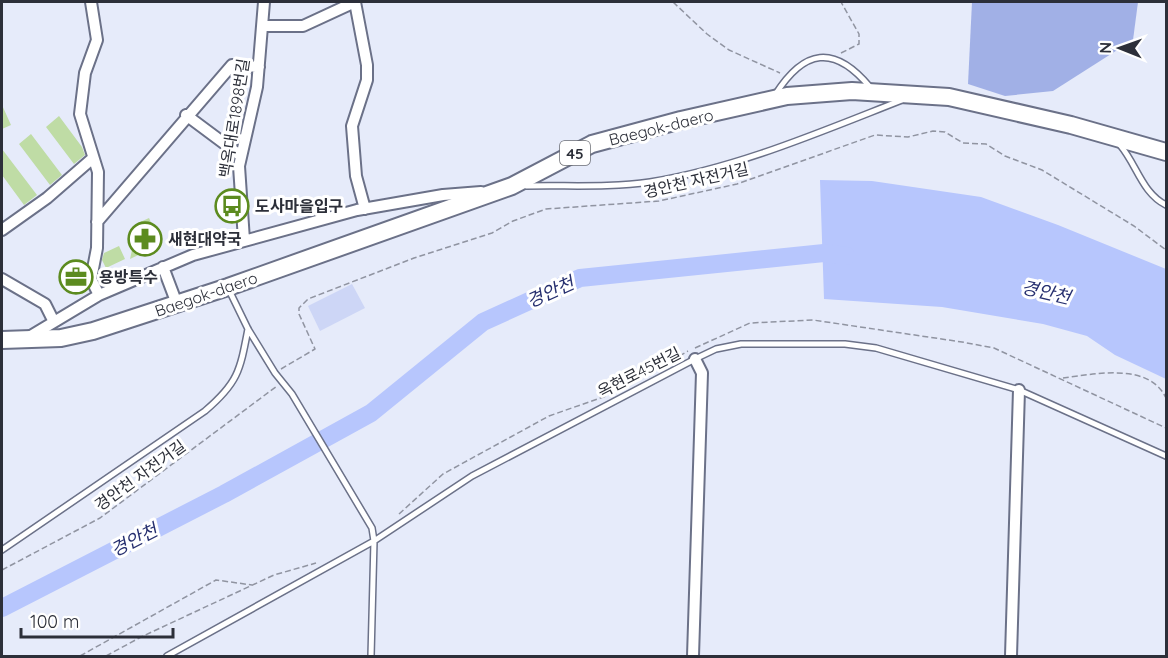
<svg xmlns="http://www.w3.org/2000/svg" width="1168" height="658" font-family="Quicksand,'Noto Sans KR',sans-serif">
<rect width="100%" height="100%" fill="#e6ebfa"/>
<path fill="#cdd6f6" d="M352 284 365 308 320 331 308 306Z"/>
<path fill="#a1b0e6" d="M972 2H1138L1133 40 1053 91 1005 96 968 84Z"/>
<path fill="#b7c6fd" d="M820 180 872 181 981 197 1058 225 1166 269V379L1115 355 1087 336 1043 324 942 307 824 299Z"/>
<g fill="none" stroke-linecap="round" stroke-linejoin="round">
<path stroke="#b7c6fd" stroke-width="18" d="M2 608 224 494 371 413 483 322 580 278 824 253 846 256"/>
</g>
<path fill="#bfdca5" d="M2 105 11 125 2 129Z
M59 116 82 147 85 155 74 164 46 127Z
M31 134 62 175 50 185 19 144Z
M2 149 37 195 24 205 2 175Z
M149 218 161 244 130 259 138 223Z
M119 246 125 259 106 268 102 260 104 253Z"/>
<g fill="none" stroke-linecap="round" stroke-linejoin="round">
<g stroke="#6b7188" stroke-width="8">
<path id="lane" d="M775 95C804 49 834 44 870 87
M1120 145C1137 165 1142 193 1166 205
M526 186C567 185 609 188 650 182 737 168 820 132 902 100
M229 290 248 329 275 373 292 394 372 528 374 541 371 656
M2 550 205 411C238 383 240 371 248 329
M167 656 374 541 472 476 695 359 716 349 741 344H845L876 348 1019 390 1166 456"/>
</g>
<g stroke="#6b7188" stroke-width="14">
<path id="street" d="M91 2 97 40 85 73 80 114 98 172 97 248 91 279 99 295
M355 2 367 65V80L352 126 356 176 365 209
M262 26H303L355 2
M186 115 241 156
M97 222 232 65 259 67
M2 230 47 198 93 158
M244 240 239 166 257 87 264 2
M163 267 177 304
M2 279 45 304 54 322
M29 337 99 295 193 255 357 210 443 195 481 192
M693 656 702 373 695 359
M1011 656 1019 390"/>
</g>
<g stroke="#6b7188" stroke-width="20">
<path id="primary" d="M2 340 61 338 93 331 228 287 512 186 592 144 681 120 787 96 852 91 949 97 1071 125 1166 152"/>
</g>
<path stroke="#9094a1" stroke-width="1.5" stroke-dasharray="6 3" stroke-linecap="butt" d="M673 2 707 34 729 50 780 73
M841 53 859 44V34L841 2
M695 348 750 323 813 320 962 342 994 348 1166 428
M281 369 315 349 299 314V308L308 299 414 258 492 233 513 221 546 209 659 201 737 184 875 135 908 137 933 131 945 132 963 143 986 144 1005 156 1042 170 1134 226 1166 250
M648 374 688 351
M1063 378C1095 374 1149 362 1166 398
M399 514 443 474 549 416 606 396
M2 570 100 518 277 386
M80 656 216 580 252 585
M106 656 141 637 274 575 316 563"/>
<use href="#lane" stroke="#fff" stroke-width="5"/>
<use href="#street" stroke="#fff" stroke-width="10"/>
<use href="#primary" stroke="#fff" stroke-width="16"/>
</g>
<defs>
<g id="bus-ring" transform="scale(1.725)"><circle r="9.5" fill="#fff" stroke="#5c8b1f" stroke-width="1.5"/><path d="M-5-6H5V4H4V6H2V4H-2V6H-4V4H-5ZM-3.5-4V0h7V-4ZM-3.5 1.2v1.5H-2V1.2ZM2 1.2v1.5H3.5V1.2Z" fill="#5c8b1f"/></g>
<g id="pharmacy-ring" transform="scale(1.725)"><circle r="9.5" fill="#fff" stroke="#5c8b1f" stroke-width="1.5"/><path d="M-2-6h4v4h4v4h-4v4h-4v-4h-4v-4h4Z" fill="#5c8b1f"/></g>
<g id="office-ring" transform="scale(1.725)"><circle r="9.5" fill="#fff" stroke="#5c8b1f" stroke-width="1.5"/><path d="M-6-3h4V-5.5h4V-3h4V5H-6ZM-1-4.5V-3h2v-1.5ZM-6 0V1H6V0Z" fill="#5c8b1f"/></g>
</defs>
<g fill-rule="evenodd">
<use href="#bus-ring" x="232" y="206"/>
<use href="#pharmacy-ring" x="145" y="239"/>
<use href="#office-ring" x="76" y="277"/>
</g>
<g text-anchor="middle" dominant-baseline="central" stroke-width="6" stroke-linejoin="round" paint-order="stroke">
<rect fill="#fff" stroke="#6b6d74" stroke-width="1.5" x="560" y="141" width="30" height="24" rx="4.5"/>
<g font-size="15" font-weight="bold" fill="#2c2f39">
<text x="575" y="153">45</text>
</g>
<g font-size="16" fill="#2c2f39" stroke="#fff">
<text transform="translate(234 118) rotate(-81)">백옥대로1898번길</text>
<text transform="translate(661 127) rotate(-14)">Baegok-daero</text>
<text transform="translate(696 180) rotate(-13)">경안천 자전거길</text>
<text transform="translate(206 294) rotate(-19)">Baegok-daero</text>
<text transform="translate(639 372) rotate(-27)">옥현로45번길</text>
<text transform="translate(140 475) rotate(-36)">경안천 자전거길</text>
</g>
<g font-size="16" font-weight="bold" fill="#2c2f39" stroke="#fff" text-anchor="start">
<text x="255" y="206">도사마을입구</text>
<text x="168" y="239">새현대약국</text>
<text x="99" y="277">용방특수</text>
</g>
<g font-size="18" font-style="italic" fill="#262f6f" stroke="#fff">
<text transform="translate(550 292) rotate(-24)">경안천</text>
<text transform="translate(1046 292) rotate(13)">경안천</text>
<text transform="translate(134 540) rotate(-27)">경안천</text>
</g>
</g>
<rect width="1168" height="658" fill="none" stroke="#2c2f39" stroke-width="6"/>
<g transform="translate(1120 48) rotate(271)" stroke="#ffffff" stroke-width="4.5" paint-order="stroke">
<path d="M0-4.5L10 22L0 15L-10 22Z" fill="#2c2f39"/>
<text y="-9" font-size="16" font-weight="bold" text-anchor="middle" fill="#2c2f39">N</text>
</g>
<path d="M21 628v9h152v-9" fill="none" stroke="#2c2f39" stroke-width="3"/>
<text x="30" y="628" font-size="18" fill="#2c2f39" stroke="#ffffff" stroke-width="4.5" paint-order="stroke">100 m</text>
</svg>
